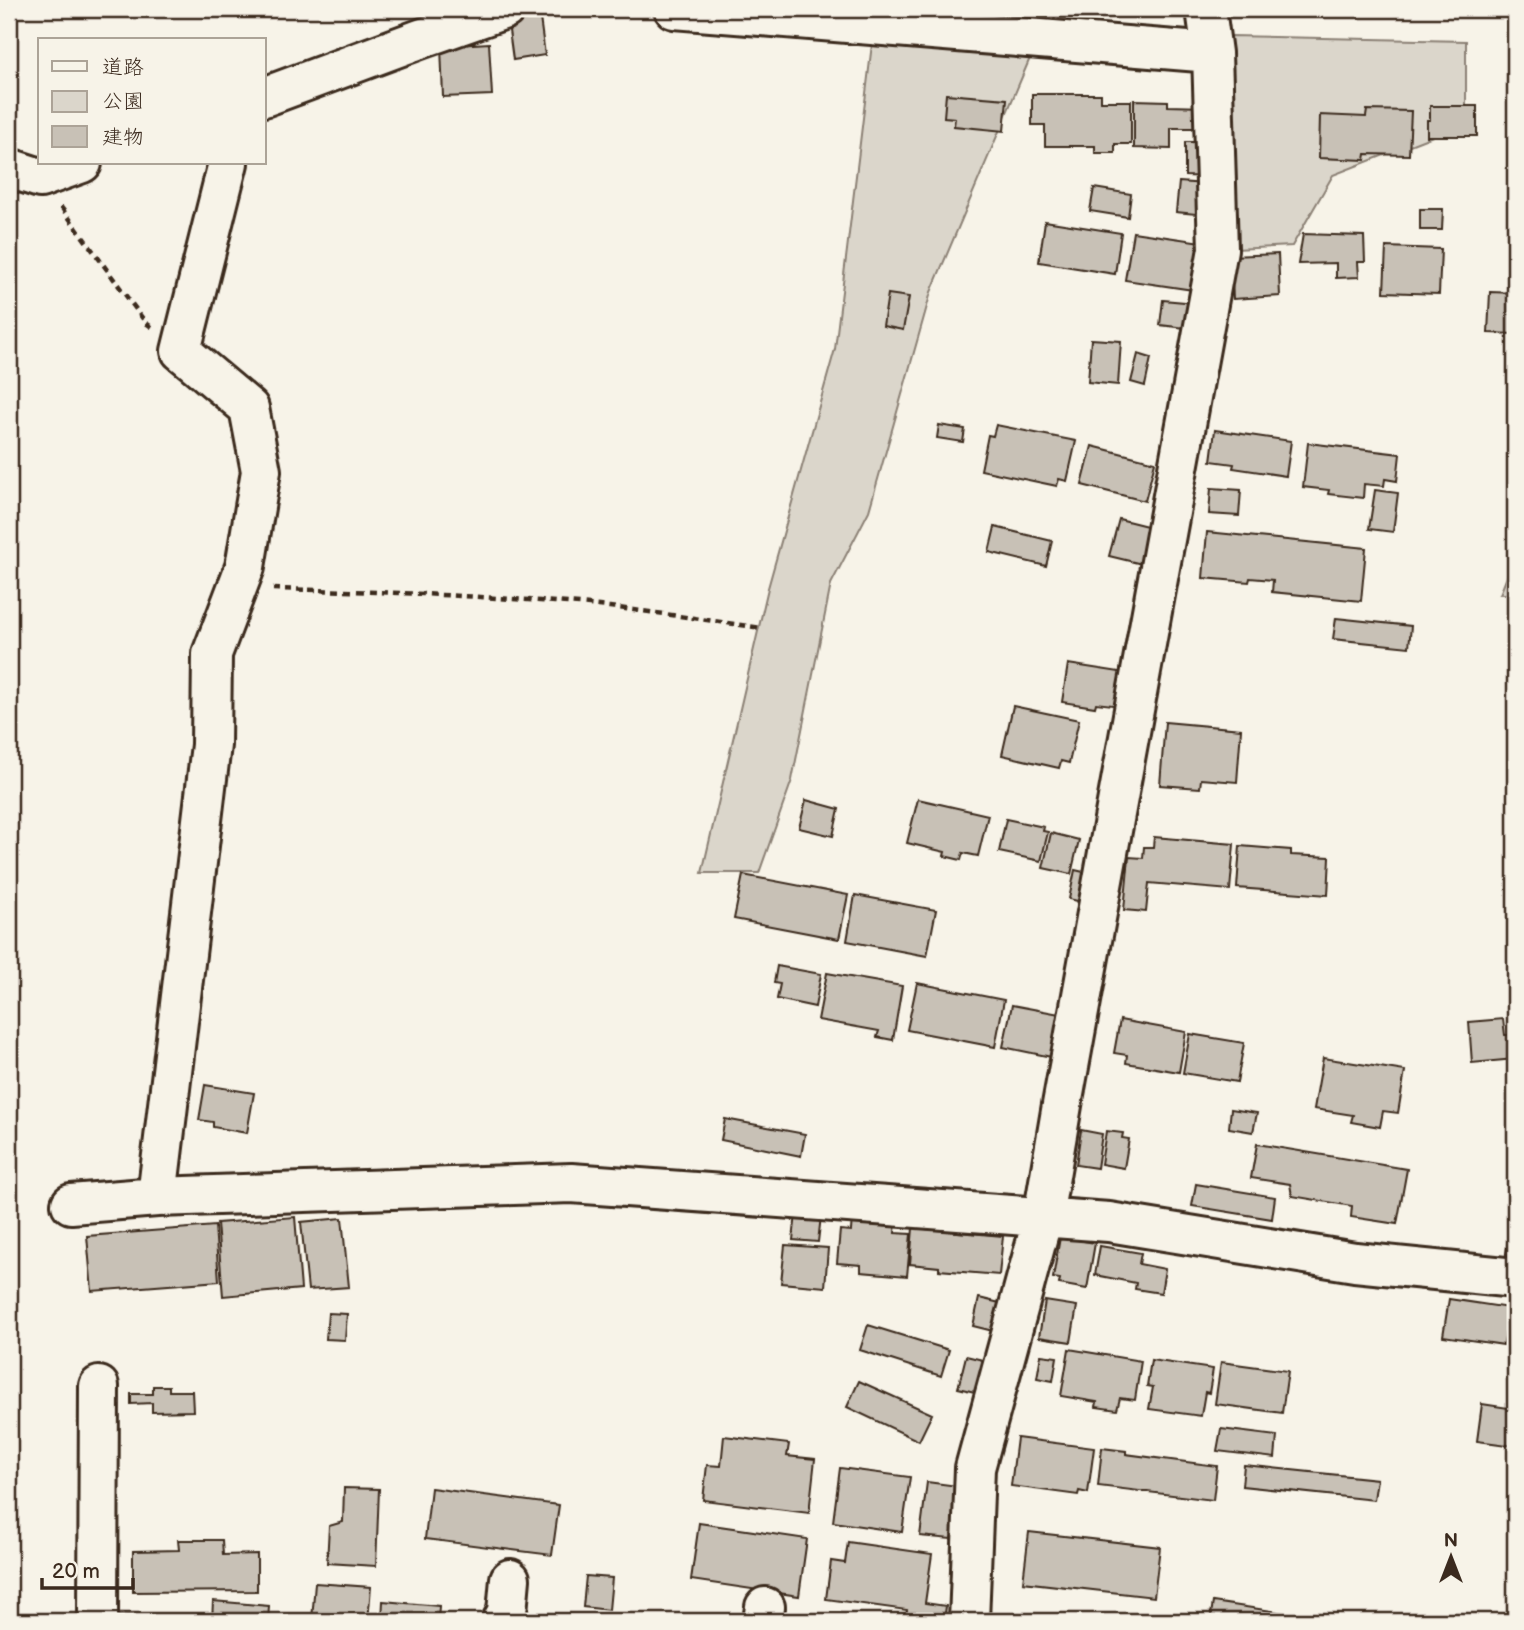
<svg xmlns="http://www.w3.org/2000/svg" width="1524" height="1630" font-family="'Balsamiq Sans','Klee One',sans-serif">
<rect width="100%" height="100%" fill="#f7f3e8"/>
<filter id="ink" filterUnits="userSpaceOnUse"><feTurbulence type="fractalNoise" baseFrequency=".0143" numOctaves="2"/><feDisplacementMap in="SourceGraphic" scale="14" xChannelSelector="R" yChannelSelector="G"/><feConvolveMatrix kernelMatrix="1 2 1 2 8 2 1 2 1" color-interpolation-filters="sRGB"/></filter>
<g filter="url(#ink)">
<path fill="#dbd6cb" stroke="#8b8074" stroke-width="2" d="M1231 36 1466 41V123L1333 175 1292 246 1235 249Z
M872 44 1030 58 931 292 869 511 831 584 792 780 759 873H702L768 588 835 349Z
M1515 557V594H1500Z"/>
<path fill="#c8c1b6" stroke="#3b2a1e" stroke-width="2" d="M1004 9H1030L1029 25 1003 23Z
M540 18 545 55 513 60 508 23Z
M489 43 492 95 443 97 441 46Z
M946 94 1007 99 1004 131 954 126 955 118 944 117Z
M1032 94H1101V101H1131V144H1115V153H1095V146H1045V125H1032Z
M1134 100 1168 101V106L1206 107V128H1171V149L1134 148Z
M1430 106H1477V136H1427V120H1430Z
M1367 110 1411 111 1409 155 1366 154 1365 160 1319 158 1320 115 1366 117Z
M1185 142H1211V177L1185 176Z
M1179 182 1205 184 1203 204H1197L1196 214 1176 212Z
M1094 188 1131 194 1128 217 1090 211Z
M1420 209H1443L1442 230H1420Z
M1045 221 1121 233 1115 274 1039 262Z
M1133 232 1215 244 1207 292 1125 280Z
M1303 234 1364 236 1365 262H1358L1359 277 1336 278V263L1298 264Z
M1386 247 1441 249 1439 294 1384 292Z
M1278 254 1280 296 1233 299 1231 256Z
M1490 292 1515 293V334L1488 333Z
M888 294 909 297 903 330 883 326Z
M1163 300 1206 304 1203 330 1160 325Z
M1091 339 1121 341 1118 385 1088 382Z
M1138 354 1151 358 1145 386 1131 382Z
M939 425 965 429 963 442 937 438Z
M996 425 1076 441 1067 481 1059 479 1057 486 981 470 988 435 993 436Z
M1215 430 1291 441 1286 476 1233 468 1234 464 1211 461Z
M1308 443 1400 454 1397 481 1385 479 1384 486 1364 484 1363 498 1328 494 1329 490 1303 487Z
M1092 446 1155 462 1145 501 1082 485Z
M1211 488 1241 490 1239 516 1209 514Z
M1375 490 1398 493 1393 532 1369 529Z
M1119 519 1151 527 1142 564 1109 556Z
M995 527 1052 541 1046 566 989 552Z
M1207 532 1366 548 1361 601 1272 592 1273 580 1250 578 1249 582 1203 578Z
M1336 618 1411 626 1409 647 1333 639Z
M1068 664 1126 673 1121 706 1096 703 1095 707 1062 702Z
M1013 706 1079 720 1069 763 1061 761 1059 768 1002 755Z
M1165 722 1241 729 1237 782 1201 779 1200 788 1160 785Z
M918 799 988 815 978 856 963 853 961 860 944 856 945 852 907 843Z
M806 800 839 809 833 836 799 828Z
M1006 819 1044 827 1043 831 1048 832 1041 861 999 852Z
M1051 833 1079 840 1071 874 1043 868Z
M1154 837 1234 844 1230 890 1149 883 1146 912 1124 910 1129 857 1143 858 1144 847H1153Z
M1240 846 1291 850V855L1330 857 1328 895 1237 888Z
M1075 870 1092 874 1086 903 1069 899Z
M743 875 848 895 839 939 734 919Z
M855 895 936 910 927 956 847 941Z
M777 966 821 974 815 1007 777 999 780 984 774 983Z
M827 973 902 986 893 1040 877 1037 879 1031 818 1020Z
M917 983 1004 1000 995 1047 907 1030Z
M1012 1005 1070 1016 1061 1059 1003 1047Z
M1503 1019 1505 1035H1515V1059L1472 1063 1469 1022Z
M1120 1020 1186 1032 1179 1072 1126 1063 1127 1055 1114 1053Z
M1190 1034 1244 1043 1237 1082 1183 1073Z
M1323 1058 1405 1071 1398 1113 1383 1111 1380 1127 1351 1122 1353 1115 1314 1109Z
M205 1085 254 1093 247 1133 213 1127V1122L199 1120Z
M1231 1109 1257 1113 1253 1132 1229 1128Z
M725 1119 805 1134 801 1156 721 1140Z
M1081 1130 1102 1134 1097 1168 1076 1165Z
M1106 1131 1123 1133 1122 1138 1129 1139 1124 1168 1101 1164Z
M1257 1144 1407 1169 1397 1224 1351 1217 1352 1206 1292 1196 1290 1184 1251 1178Z
M1196 1184 1275 1197 1272 1219 1192 1206Z
M1513 1211H1515V1256L1506 1254Z
M796 1214 821 1216 818 1242 793 1240Z
M295 1217 301 1289 223 1296 217 1223Z
M852 1217 896 1221 895 1233 911 1234 907 1276 861 1272V1265L837 1263 840 1230 851 1231Z
M342 1218 349 1287 308 1290 301 1222Z
M215 1226 219 1281 92 1291 87 1236Z
M913 1228 1003 1236 999 1275 939 1270V1267L910 1264Z
M1060 1237 1095 1243 1087 1289 1059 1284 1060 1279 1053 1278Z
M785 1245 828 1248 825 1287 781 1283Z
M1100 1246 1141 1253 1139 1264 1165 1269 1161 1293 1135 1289 1136 1283 1095 1275Z
M979 1298 1000 1303 993 1331 973 1326Z
M1449 1299 1509 1308 1504 1345 1443 1336Z
M1045 1301 1077 1306 1071 1342 1039 1337Z
M328 1313 347 1314 345 1340 326 1339Z
M868 1325 949 1350 941 1376 860 1350Z
M1069 1349 1141 1361 1135 1400 1120 1398 1117 1410 1096 1407 1097 1402 1061 1396Z
M1041 1355 1057 1357 1053 1381 1037 1378Z
M966 1356 987 1361 979 1393 958 1388Z
M1151 1360 1213 1369 1209 1393 1205 1392 1201 1416 1149 1409 1153 1387 1147 1386Z
M1221 1362 1288 1371 1282 1413 1215 1404Z
M859 1381 932 1414 919 1441 847 1407Z
M153 1386H169V1391H192L193 1411 152 1412V1403L131 1404V1394H153Z
M1482 1404 1515 1409V1446L1477 1441Z
M1221 1429 1277 1436 1275 1458 1217 1451Z
M724 1436 789 1444 787 1456 815 1459 809 1513 703 1500 707 1465 721 1466Z
M1017 1438 1094 1448 1088 1493 1079 1491 1078 1495 1011 1486Z
M1102 1448 1126 1451V1454L1217 1466 1213 1500 1098 1486Z
M1244 1465 1377 1479 1374 1500 1242 1486Z
M840 1468 910 1477 902 1532 833 1522Z
M927 1482 958 1486 951 1539 920 1536Z
M344 1488 379 1489 376 1566 327 1563 329 1526 343 1522Z
M431 1488 559 1505 552 1555 425 1539Z
M699 1523 807 1539 799 1596 691 1580Z
M1029 1532 1160 1547 1154 1597 1023 1582Z
M178 1540H222L223 1555 257 1554V1591L133 1592V1551L179 1550Z
M848 1542 932 1554 925 1603 946 1606 944 1621H905L907 1610 826 1599 831 1561 845 1563Z
M586 1576 612 1578 609 1610 583 1607Z
M315 1583 371 1587 368 1621 312 1620Z
M213 1601 269 1606 268 1621H212Z
M383 1601 439 1606 438 1621H382Z
M1213 1602 1285 1613 1284 1621H1210Z
M518 1612 593 1616V1621H518Z
M109 1615 189 1616V1621H109Z"/>
<g fill="none" stroke-linecap="round" stroke-linejoin="round">
<g stroke="#3b2a1e" stroke-width="44">
<path id="minor" d="M674 9 1212 53
M264 97 420 39 505 9
M9 168 40 178 82 163
M157 1197 211 745 212 654 245 567 261 471 249 408 181 351 228 163
M71 1204 157 1197 571 1183 1109 1222 1355 1262 1515 1278
M98 1621 99 1386
M502 1621 507 1612 510 1579
M763 1621 765 1607
M969 1621 975 1468 1043 1217 1062 1105 1218 249 1212 53 1206 9"/>
</g>
<path stroke="#3b2a1e" stroke-width="4.5" stroke-dasharray="7 5" stroke-linecap="butt" d="M61 207 146 323 153 328
M273 589C367 591 461 595 555 602 624 607 692 618 761 628"/>
<use href="#minor" stroke="#f7f3e8" stroke-width="38"/>
</g>
</g>
<rect width="1524" height="1630" fill="none" stroke="#f7f3e8" stroke-width="35"/>
<rect x="18" y="18" width="1489" height="1595" fill="none" stroke="#3b2a1e" stroke-width="2.5" filter="url(#ink)"/>
<rect x="38" y="38" width="228" height="126" fill="#f7f3e8" stroke="#aca397" stroke-width="2"/>
<rect x="52" y="61" width="35" height="10" fill="#f7f3e8" stroke="#aca397" stroke-width="2"/>
<text x="102" y="74" font-size="21" fill="#3b2a1e">道路</text>
<rect x="52" y="91" width="35" height="21" fill="#dbd6cb" stroke="#aca397" stroke-width="2"/>
<text x="102" y="108" font-size="21" fill="#3b2a1e">公園</text>
<rect x="52" y="126" width="35" height="21" fill="#c8c1b6" stroke="#aca397" stroke-width="2"/>
<text x="102" y="144" font-size="21" fill="#3b2a1e">建物</text>
<g transform="translate(1451 1557)" stroke="#f7f3e8" stroke-width="5" paint-order="stroke">
<path d="M0-5L12 26L0 18L-12 26Z" fill="#3b2a1e"/>
<text y="-10" font-size="19" font-weight="bold" text-anchor="middle" fill="#3b2a1e">N</text>
</g>
<path d="M42 1578v10h91v-10" fill="none" stroke="#3b2a1e" stroke-width="3.5"/>
<text x="52" y="1578" font-size="21" fill="#3b2a1e" stroke="#f7f3e8" stroke-width="5" paint-order="stroke">20 m</text>
</svg>
